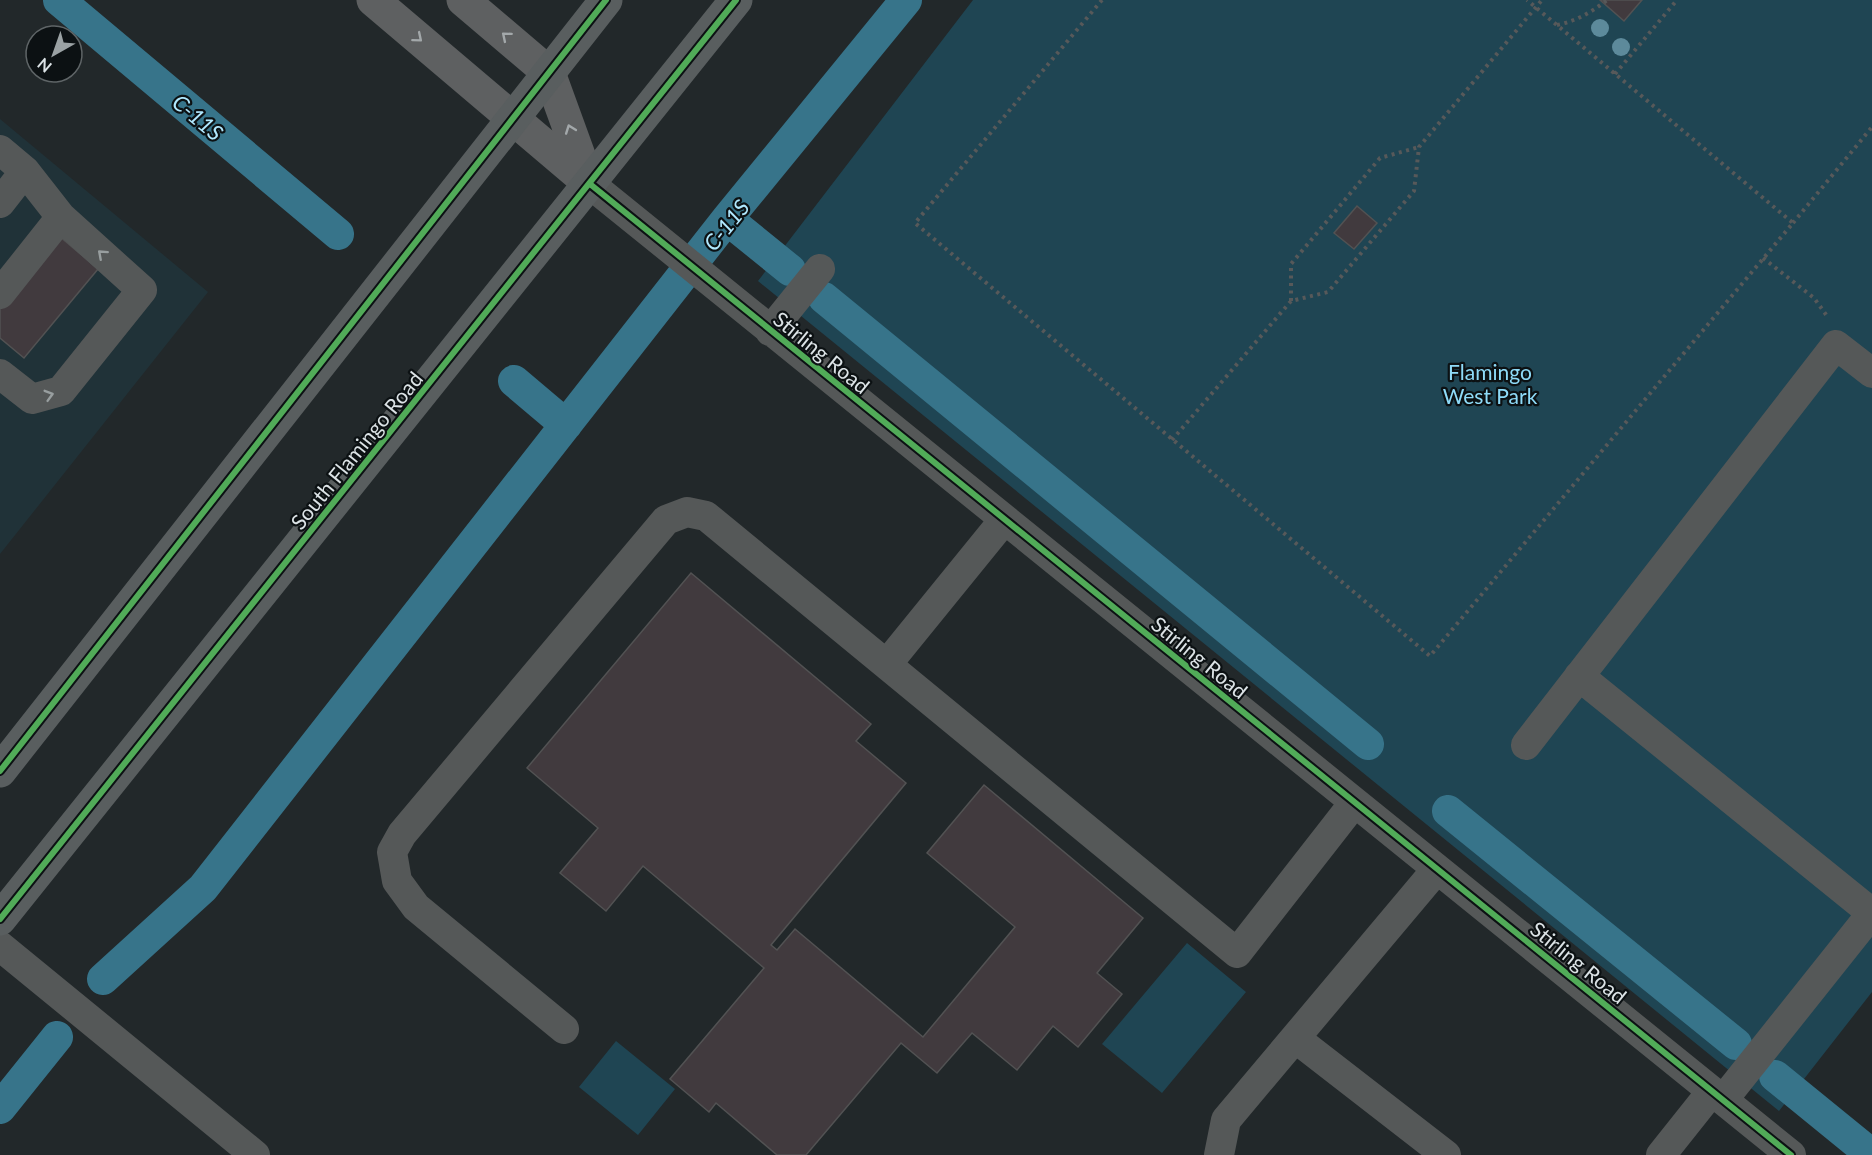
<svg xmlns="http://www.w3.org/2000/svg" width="1872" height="1155" font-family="Lato,sans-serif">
<rect width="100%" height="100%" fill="#22282a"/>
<path fill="#203238" d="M0 119 208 292 0 554Z"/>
<path fill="#1f4553" d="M973 0H1872V992L1779 1111 758 281Z
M1187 943 1246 992 1162 1093 1102 1044Z
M616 1041 675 1089 638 1135 579 1087Z"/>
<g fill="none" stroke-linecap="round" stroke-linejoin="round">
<path stroke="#37748a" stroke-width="32" d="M59 0 338 234
M727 219 790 270
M824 298 1368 744
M514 381 566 425
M1448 811 1736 1044
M103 979 203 888 727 219 906 0
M1775 1076 1872 1155
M0 1108 57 1037"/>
</g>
<path fill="#413a3e" stroke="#525253" stroke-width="1.5" d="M1600 0H1642L1624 21Z
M1357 206 1377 223 1354 249 1334 233Z
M58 235 98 269 24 358 0 338V304Z
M691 573 871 724 856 741 906 783 771 945 777 950 795 929 923 1037 1015 927 927 853 984 785 1143 918 1097 973 1122 994 1078 1047 1053 1026 1017 1070 972 1033 937 1073 901 1043 806 1155H777L716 1103 709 1112 670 1079 764 968 643 866 606 911 560 873 598 828 527 768Z"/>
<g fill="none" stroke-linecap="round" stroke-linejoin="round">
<path stroke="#57595a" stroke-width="4" stroke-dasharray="3 4.5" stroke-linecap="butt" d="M1102 0 915 223 1430 656 1793 223 1527 0
M1557 25C1576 21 1592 12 1607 0
M1615 74 1677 0
M1793 223 1872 127
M1763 258 1814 298 1827 316
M1291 301V264L1380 158 1419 147
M1172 440 1291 301 1328 292 1414 191 1419 147 1542 0"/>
<path stroke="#555858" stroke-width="30" d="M0 150 25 171 61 217
M590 184 1791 1155
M0 203 25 171
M0 294 61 217 142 290 61 391 32 399 0 374
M770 331 820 269
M887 664 1004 520
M1579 676 1872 913
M1526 745 1836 345 1872 373
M0 946 255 1155
M564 1029 416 907 397 881 392 852 402 834 666 520 687 512 706 516 1237 953 1354 803
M1295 1038 1446 1155
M1723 1100 1872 913
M1219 1155 1226 1120 1437 869
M1661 1155 1712 1091"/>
<path stroke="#5e6061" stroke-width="33" d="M373 0 590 184
M463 0 549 73 589 183"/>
<path stroke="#595e5f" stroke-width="33" d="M0 771 606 0
M0 919 736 0"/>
<g stroke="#0c1113" stroke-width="10">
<path id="cycleway" d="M590 184 1791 1155
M0 771 606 0
M0 919 736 0"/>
</g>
<use href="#cycleway" stroke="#51ab58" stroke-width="6"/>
</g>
<g fill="#5d8a9b">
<circle cx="1600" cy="28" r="9"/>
<circle cx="1621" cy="47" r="9"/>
</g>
<defs><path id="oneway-chevron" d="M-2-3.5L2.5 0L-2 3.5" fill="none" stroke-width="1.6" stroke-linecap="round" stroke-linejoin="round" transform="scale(1.5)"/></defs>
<g stroke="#a3a8aa">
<use href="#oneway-chevron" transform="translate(506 36) rotate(-140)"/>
<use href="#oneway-chevron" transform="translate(418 38) rotate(40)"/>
<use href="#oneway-chevron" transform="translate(570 129) rotate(-110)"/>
</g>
<g stroke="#989e9f">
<use href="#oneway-chevron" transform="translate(102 254) rotate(-138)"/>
<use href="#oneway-chevron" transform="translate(49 395) rotate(-16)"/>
</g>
<g text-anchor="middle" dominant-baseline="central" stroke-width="4.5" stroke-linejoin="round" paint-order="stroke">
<g font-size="21" fill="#dce3e6" stroke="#0c1113">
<text transform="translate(822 352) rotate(39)">Stirling Road</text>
<text transform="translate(356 450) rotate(-51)">South Flamingo Road</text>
<text transform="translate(1200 657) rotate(39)">Stirling Road</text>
<text transform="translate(1579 962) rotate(39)">Stirling Road</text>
</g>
<g font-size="21" fill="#8edbf8" stroke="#0c1113">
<text x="1490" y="371">Flamingo<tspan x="1490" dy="24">West Park</tspan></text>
</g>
<g font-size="22" font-style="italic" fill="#b1e9ff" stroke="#0c1113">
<text transform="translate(198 117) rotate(40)">C-11S</text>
<text transform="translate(726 225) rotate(-51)">C-11S</text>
</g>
</g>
<g transform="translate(54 54) rotate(220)"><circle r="28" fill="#0c1113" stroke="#5f6567" stroke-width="1.5"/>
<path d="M0-4.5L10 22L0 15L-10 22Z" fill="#9ba2a4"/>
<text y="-9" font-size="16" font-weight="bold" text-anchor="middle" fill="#dce3e6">N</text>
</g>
</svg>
